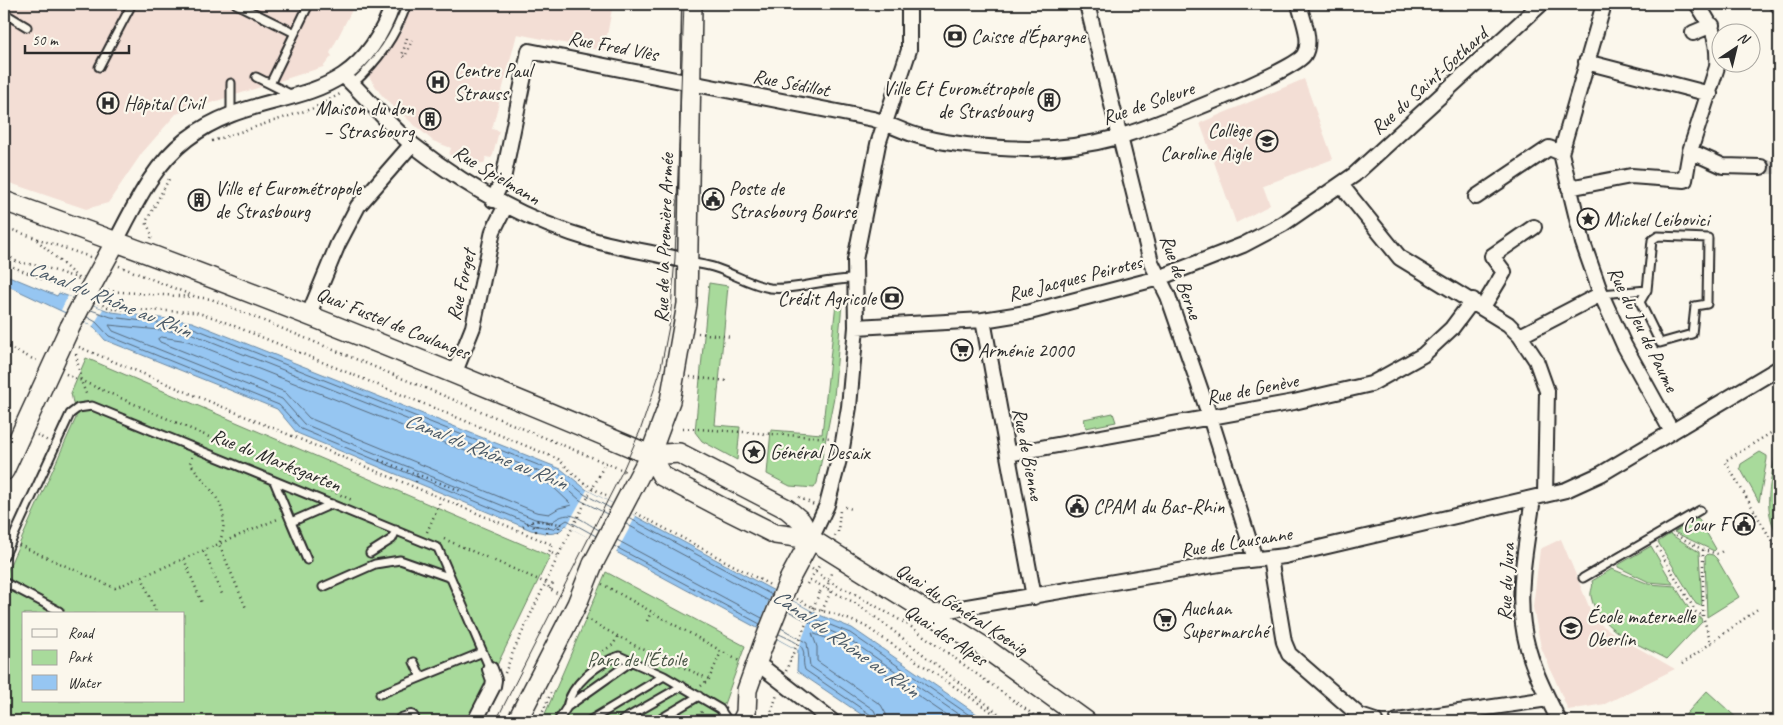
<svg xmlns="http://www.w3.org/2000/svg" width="1783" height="725" font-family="Caveat,sans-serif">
<rect width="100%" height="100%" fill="#fbf7ec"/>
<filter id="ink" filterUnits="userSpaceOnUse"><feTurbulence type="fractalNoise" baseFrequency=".02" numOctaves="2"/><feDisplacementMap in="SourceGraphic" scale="10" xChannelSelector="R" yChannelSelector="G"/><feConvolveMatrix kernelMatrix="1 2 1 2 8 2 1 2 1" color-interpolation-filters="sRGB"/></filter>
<g filter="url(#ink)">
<path fill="#f3ded5" d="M4 4H355L330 53 332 56 323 67 176 114 142 153 108 203 86 209 4 181Z
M407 4H613L604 51 517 34 492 129 499 131 493 155 491 158 486 157 484 164 449 155 451 148 433 141 390 104 380 93 368 75 404 28Z
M1304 79 1333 159 1263 186 1270 205 1236 223 1200 123Z
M1561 539 1590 609 1599 623 1619 637 1675 669 1605 704 1568 710 1541 647 1533 607 1540 549Z"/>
<path fill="#a8da9b" stroke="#6a8263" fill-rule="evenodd" d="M709 283 728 286 715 425 740 427 737 460 702 441 695 432Z
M836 303H842L834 397 817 483 814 488 790 486 767 474 771 430 822 434Z
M86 358 550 556 470 721H4V578L76 418 71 393ZM24 614H184V701H24Z
M1113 413 1116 422 1086 428 1084 419Z
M1760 452 1767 456V459L1759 502 1740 468 1741 464Z
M1778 457 1779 460V536C1762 512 1770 485 1775 458Z
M1698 518 1716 549 1714 551 1674 532Z
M1670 534 1699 552 1702 603 1701 606 1696 604 1658 542Z
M1651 546 1673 584 1649 582 1618 567V565Z
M1708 554 1713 555 1717 559 1739 597 1707 617 1705 557Z
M1612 569 1649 584 1675 586 1693 615 1701 618 1702 622 1667 659C1641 645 1597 630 1591 596 1590 591 1594 587 1592 581Z
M606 572 745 646 718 721H542Z
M1707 691 1740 721H1680Z"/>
<path fill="#96c6f2" stroke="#6b88a2" d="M4 274 57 296 59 293 112 312 192 322 561 469 587 490 817 614 852 628 987 721H871L797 671 798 650 566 525C555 538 546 533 531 530L297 433 277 409 105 340 93 326 4 284Z"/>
<path fill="#fbf7ec" d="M68 296 103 309 93 326 61 310Z
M587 490 636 516 616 553 567 526Z
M773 590 812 612 798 650 758 628Z"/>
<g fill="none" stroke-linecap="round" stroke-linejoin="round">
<path stroke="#56697b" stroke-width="1" d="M91 310 111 317 191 327 558 473 584 494 610 508
M87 317 96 322 109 336 279 405 301 429 533 525 553 529 567 520 596 536
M161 337 188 341 551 485 572 505 559 508 549 514 536 512 309 418 285 392 160 342 158 339Z
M629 518 772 595
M626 524 769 601
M599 530C580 520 571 507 552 522L535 519 304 424 282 399 113 331 109 325 190 333 555 478 580 500 607 514
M617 540 762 618
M614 546 760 624
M790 605 815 619 850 633 978 721
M788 611 813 624 847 638 968 721
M781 628 807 643 810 666 874 710 879 721
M779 634C785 637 801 643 803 650 805 655 802 661 805 670L871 715 873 721
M887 721 886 714 881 705 817 661V647L812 633 844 645 955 721"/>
<path stroke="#d1cec5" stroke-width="14" stroke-dasharray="14 7" stroke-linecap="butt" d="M1761 167H1779"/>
<g stroke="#2b2b2b" stroke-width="11">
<path id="lane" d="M236 4 295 33
M4 13 27 27
M99 67 132 4
M256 77 292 95
M231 83V115
M270 84 309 4
M353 84C379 60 395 37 407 4
M689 262C698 264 707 265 716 268 734 274 751 285 770 288 795 291 827 278 856 279
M1601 294 1647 290 1652 240 1658 236 1708 238 1707 304 1695 306 1692 334 1660 343 1640 302 1647 290
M274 481 291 522 332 504
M291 522 307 560
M370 553 392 539 396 530
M4 557 70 414 78 408 92 406 438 548 490 669
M1583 578 1700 510
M4 582 59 611
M323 587 375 564 400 560 451 578
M414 662 421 677
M380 694 483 652
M567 707C571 684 598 663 619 656L664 676
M558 721 567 707 632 661
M589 721 664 676 720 709 728 721
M621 721 682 686
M657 721 699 696"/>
</g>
<g stroke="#2b2b2b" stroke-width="18">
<path id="street" d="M1087 4 1151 262 1168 296 1210 417 1255 559
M1604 4 1561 153 1583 243 1601 294 1624 345 1672 432
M1777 4 1779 6
M1693 33 1712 25
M1586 62 1710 94
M344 76C368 98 388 125 413 145 468 188 526 221 593 240 624 249 657 253 689 262
M1690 151 1723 166 1761 167
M1341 185 1400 258 1508 324 1520 336 1536 360 1547 391 1545 495
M1569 188 1631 176 1685 180 1690 151 1717 67C1719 40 1712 25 1697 4
M1476 197 1549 148 1561 153
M493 200 503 179 529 51 873 119C890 124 905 133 922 137 956 146 993 148 1028 149 1057 149 1089 145 1118 137 1145 130 1293 72 1304 55 1313 41 1302 18 1299 4
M116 241C135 205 153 165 187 139 263 80 353 121 393 4
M1483 307 1504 272 1492 256 1534 227
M309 314 338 244 358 206 412 144
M983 320 1034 597
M856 327 983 320 1026 313 1159 278 1243 245 1283 224 1354 175 1541 4
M1520 336 1601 294
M455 372 473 327 493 231 505 207
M1008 454 1294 402 1371 384 1423 355 1452 328 1473 300
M1533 498C1528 536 1517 585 1523 624 1527 658 1544 691 1559 721
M811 539 827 505 842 448 849 407 856 327 855 260 878 144 909 50V4
M1270 558 1284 642 1289 654 1360 716 1375 721
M931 613 1232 562 1285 556 1566 490 1601 474 1779 368
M765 669 832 721
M402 721 411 718 412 721
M475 721 493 686 494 680 490 669
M1397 721 1548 699"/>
</g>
<g stroke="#2b2b2b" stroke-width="22">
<path id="secondary" d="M4 201C223 279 435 364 650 455L679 453 787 509 801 521 811 539 981 645 1086 721
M87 294 116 241
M650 455 662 476 719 506 775 534 811 539
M4 471 70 327
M630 493 650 455 670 401 687 304 692 4
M790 578 811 539
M517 721 577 604 593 564
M742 721 746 713 747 690 763 645"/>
</g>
<path stroke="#2b2b2b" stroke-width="2.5" stroke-dasharray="1 4" stroke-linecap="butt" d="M978 4H996
M407 38 402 56 405 57 412 40
M212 141 314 108 342 93
M4 227 90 257
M151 238 152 235 146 222 169 179
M37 240 79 279
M4 245 10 257 17 262 44 267 79 279
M4 263 70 291
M119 266 196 297 211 299 625 471
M108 291 192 297
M98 303 112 309 195 312 215 318 558 459 581 481 609 498
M698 333 732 337
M4 345 39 362
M79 347 553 545 549 552 558 556
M76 354 81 381 87 396
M66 374 352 500
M690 377 728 381
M683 428 831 438
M1779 428 1725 461 1779 553
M37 435 48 441
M192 457 190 463C210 491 234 506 219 544L246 608
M379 460 461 491
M599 476 605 462
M416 482 418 475
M799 497 814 505
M4 498 9 485
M845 507 852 509
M636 513 770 585
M531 522 536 531 538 520
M523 526 535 520 566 525
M427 532 441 500
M547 533 549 522
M558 533 560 523
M1676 535 1703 550 1718 554 1724 550
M835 536 838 532 840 510
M444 539 546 583 550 589 564 597
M19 545 115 588 280 518
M1657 547 1696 612 1703 616
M1703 550V616L1711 643 1759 608
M204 551 222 594
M184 559 202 603
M812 569 828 581 855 594 910 626 1042 721
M142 577 157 614
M810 580 855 603 882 622 1008 721
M602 584 741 662
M807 584 821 563
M550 589 553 583
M827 589 831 573
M820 592 823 588
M797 599 818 610 835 614 865 626 1005 721
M822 611 831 591
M586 619 636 646 709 679
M647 621 651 612
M603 651 613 645 618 636
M1682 664 1711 643
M786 671 791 658
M505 673 513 652 562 548
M701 686 709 679 721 652
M698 718 704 721
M539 721 552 690
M696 721 703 710
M768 721 777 695"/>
<use href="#lane" stroke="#fbf7ec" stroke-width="7"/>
<use href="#street" stroke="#fbf7ec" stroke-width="14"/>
<use href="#secondary" stroke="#fbf7ec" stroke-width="19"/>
<path stroke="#2b2b2b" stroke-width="1" d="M496 721 623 470 640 431 660 372 670 321 675 258 684 4"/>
<g stroke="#2b2b2b" stroke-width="22" stroke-linecap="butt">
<path id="secondary-bridge" d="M70 327 87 294
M593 564 630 493
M763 645 790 578"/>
</g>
<path stroke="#2b2b2b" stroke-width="2.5" stroke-dasharray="1 4" stroke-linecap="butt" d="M562 548 599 476
M791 658 820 592"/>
<use href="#secondary-bridge" stroke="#fbf7ec" stroke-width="19"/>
</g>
</g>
<defs>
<g id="bank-ring" transform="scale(1.125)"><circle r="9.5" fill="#fbf7ec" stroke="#2b2b2b" stroke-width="1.5"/><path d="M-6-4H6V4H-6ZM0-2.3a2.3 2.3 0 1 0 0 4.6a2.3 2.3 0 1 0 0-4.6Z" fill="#2b2b2b"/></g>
<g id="hospital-ring" transform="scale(1.125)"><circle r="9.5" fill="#fbf7ec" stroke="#2b2b2b" stroke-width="1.5"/><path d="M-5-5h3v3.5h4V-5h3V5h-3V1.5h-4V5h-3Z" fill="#2b2b2b"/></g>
<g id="building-ring" transform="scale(1.125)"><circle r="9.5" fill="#fbf7ec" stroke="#2b2b2b" stroke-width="1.5"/><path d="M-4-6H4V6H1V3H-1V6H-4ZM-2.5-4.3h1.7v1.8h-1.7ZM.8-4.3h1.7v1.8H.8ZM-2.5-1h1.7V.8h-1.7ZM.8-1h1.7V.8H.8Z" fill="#2b2b2b"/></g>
<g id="school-ring" transform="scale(1.125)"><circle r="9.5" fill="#fbf7ec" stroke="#2b2b2b" stroke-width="1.5"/><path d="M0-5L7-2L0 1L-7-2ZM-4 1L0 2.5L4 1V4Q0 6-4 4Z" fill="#2b2b2b"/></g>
<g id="civic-ring" transform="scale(1.125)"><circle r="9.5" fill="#fbf7ec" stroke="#2b2b2b" stroke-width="1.5"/><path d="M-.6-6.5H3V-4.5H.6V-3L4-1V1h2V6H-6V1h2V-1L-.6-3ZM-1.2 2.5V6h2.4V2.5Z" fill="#2b2b2b"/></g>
<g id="sight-ring" transform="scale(1.125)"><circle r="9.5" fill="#fbf7ec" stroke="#2b2b2b" stroke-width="1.5"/><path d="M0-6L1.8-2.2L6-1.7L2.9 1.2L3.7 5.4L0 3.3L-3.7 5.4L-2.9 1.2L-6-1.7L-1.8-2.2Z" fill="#2b2b2b"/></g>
<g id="supermarket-ring" transform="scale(1.125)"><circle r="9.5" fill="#fbf7ec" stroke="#2b2b2b" stroke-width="1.5"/><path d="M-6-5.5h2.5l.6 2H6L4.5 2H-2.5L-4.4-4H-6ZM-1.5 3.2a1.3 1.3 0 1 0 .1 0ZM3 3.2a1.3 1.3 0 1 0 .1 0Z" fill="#2b2b2b"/></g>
</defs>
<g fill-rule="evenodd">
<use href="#bank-ring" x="955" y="36"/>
<use href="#hospital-ring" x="438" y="82"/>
<use href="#building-ring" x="1049" y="100"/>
<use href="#hospital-ring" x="108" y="103"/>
<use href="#building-ring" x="430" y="119"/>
<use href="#school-ring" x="1267" y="141"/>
<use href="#civic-ring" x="713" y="199"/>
<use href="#building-ring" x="199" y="200"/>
<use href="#sight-ring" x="1588" y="219"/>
<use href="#bank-ring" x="892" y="298"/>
<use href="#supermarket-ring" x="962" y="350"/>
<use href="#sight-ring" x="754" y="452"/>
<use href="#civic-ring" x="1077" y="506"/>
<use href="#civic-ring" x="1744" y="524"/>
<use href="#supermarket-ring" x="1165" y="620"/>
<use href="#school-ring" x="1571" y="628"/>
</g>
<g text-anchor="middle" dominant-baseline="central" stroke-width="4.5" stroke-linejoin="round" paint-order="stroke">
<g font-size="20" fill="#2b2b2b" stroke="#fbf7ec" text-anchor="start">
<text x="971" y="36">Caisse d'Épargne</text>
<text x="454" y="70">Centre Paul<tspan x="454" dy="23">Strauss</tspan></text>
<text x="1033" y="88" text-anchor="end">Ville Et Eurométropole<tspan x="1033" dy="23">de Strasbourg</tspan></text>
<text x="124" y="103">Hôpital Civil</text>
<text x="414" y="108" text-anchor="end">Maison du don<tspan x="414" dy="23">– Strasbourg</tspan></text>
<text x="1251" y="130" text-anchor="end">Collège<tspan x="1251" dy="23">Caroline Aigle</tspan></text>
<text x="215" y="188">Ville et Eurométropole<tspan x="215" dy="23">de Strasbourg</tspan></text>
<text x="729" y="188">Poste de<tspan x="729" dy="23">Strasbourg Bourse</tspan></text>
<text x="1604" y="219">Michel Leibovici</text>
<text x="876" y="298" text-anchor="end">Crédit Agricole</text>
<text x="978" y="350">Arménie 2000</text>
<text x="770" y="452">Général Desaix</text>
<text x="1093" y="506">CPAM du Bas-Rhin</text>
<text x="1728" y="524" text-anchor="end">Cour F</text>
<text x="1181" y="608">Auchan<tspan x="1181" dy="23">Supermarché</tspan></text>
<text x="1587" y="616">École maternelle<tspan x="1587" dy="23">Oberlin</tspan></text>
</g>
<g font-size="20" fill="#2b2b2b" stroke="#fbf7ec">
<text transform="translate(613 46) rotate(11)">Rue Fred Vlès</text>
<text transform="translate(1429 81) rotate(-42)">Rue du Saint-Gothard</text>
<text transform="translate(791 83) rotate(11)">Rue Sédillot</text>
<text transform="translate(1148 103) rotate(-19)">Rue de Soleure</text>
<text transform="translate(497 175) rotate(31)">Rue Spielmann</text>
<text transform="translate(664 238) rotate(-88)">Rue de la Première Armée</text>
<text transform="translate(1181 277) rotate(70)">Rue de Berne</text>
<text transform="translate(1075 278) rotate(-14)">Rue Jacques Peirotes</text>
<text transform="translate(461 285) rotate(-77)">Rue Forget</text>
<text transform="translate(393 323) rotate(22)">Quai Fustel de Coulanges</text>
<text transform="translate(1643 329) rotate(64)">Rue du Jeu de Paume</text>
<text transform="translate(1252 389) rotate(-11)">Rue de Genève</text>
<text transform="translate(1028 454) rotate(79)">Rue de Bienne</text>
<text transform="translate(276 460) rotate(22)">Rue du Marksgarten</text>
<text transform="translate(1236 542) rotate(-9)">Rue de Lausanne</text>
<text transform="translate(1506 582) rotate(-87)">Rue du Jura</text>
<text transform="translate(962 609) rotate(33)">Quai du Général Koenig</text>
<text transform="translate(946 635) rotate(34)">Quai des Alpes</text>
</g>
<g font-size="20" fill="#4a5747" stroke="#fbf7ec">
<text x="637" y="659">Parc de l'Étoile</text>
</g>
<g font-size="21" font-style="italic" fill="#4b5a67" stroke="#fbf7ec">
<text transform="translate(110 299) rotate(22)">Canal du Rhône au Rhin</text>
<text transform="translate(486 451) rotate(22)">Canal du Rhône au Rhin</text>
<text transform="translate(846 643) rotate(35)">Canal du Rhône au Rhin</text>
</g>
</g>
<rect width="1783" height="725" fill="none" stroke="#fbf7ec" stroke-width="20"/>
<rect x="10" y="10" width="1763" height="705" fill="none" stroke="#2b2b2b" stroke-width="2" filter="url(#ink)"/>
<rect x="22" y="612" width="162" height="90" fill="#fbf7ec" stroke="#a8a59f"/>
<rect x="32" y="629" width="25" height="8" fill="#fbf7ec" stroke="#a8a59f"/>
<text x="68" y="638" font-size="15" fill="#2b2b2b">Road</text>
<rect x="32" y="650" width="25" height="15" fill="#a8da9b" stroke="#a8a59f"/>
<text x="68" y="662" font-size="15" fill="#2b2b2b">Park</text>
<rect x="32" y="675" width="25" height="15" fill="#96c6f2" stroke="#a8a59f"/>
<text x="68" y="688" font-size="15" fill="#2b2b2b">Water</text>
<g transform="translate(1736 48) rotate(35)"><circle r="24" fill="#fbf7ec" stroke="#a8a59f"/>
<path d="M0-4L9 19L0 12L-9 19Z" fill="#2b2b2b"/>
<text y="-8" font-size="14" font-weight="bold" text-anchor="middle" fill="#2b2b2b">N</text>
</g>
<path d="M25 45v8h104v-8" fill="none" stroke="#2b2b2b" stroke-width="2.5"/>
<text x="32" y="45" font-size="15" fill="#2b2b2b" stroke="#fbf7ec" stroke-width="4" paint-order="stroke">50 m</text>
</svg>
